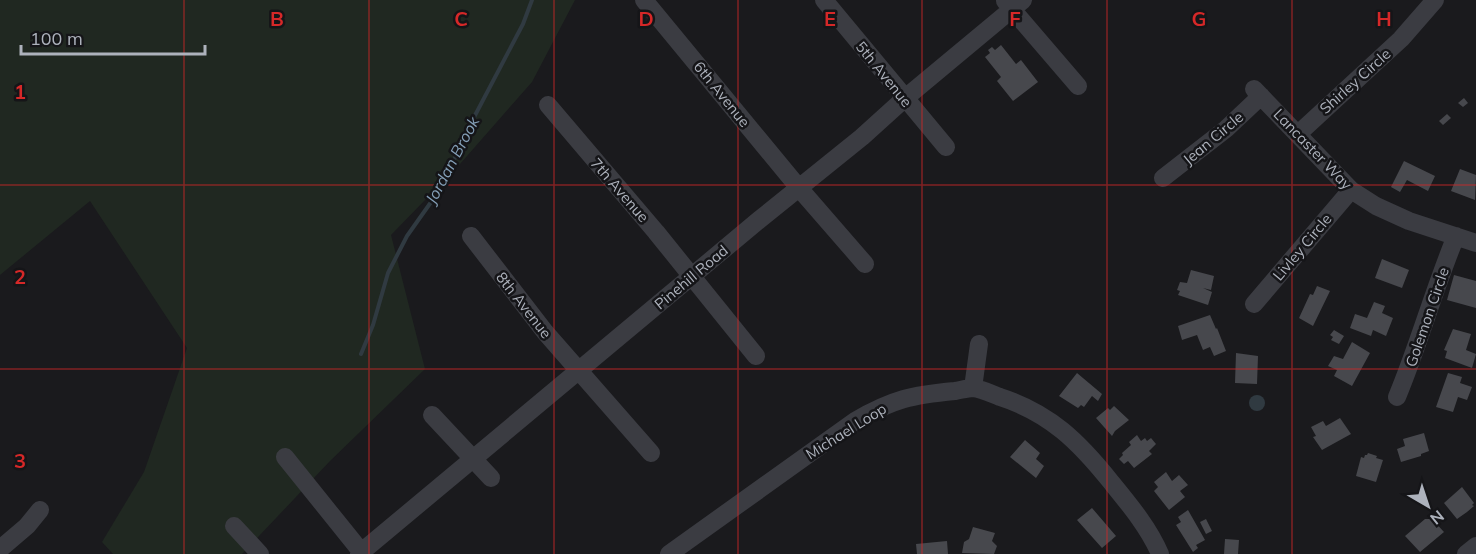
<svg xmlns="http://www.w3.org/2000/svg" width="1476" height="554" font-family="Mulish,sans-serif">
<rect width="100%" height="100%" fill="#1a1a1d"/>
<path fill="#202821" d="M0 0H575L532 82 460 164 391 235 425 369 330 461 242 554H113L102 542 144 472 187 348 90 201 0 275Z"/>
<path fill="#303a41" d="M1249 403a8 8 0 1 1 16 0a8 8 0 1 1-16 0Z"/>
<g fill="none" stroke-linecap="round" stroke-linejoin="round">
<path stroke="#303a41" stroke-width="4" d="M361 354 373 325 388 273 407 236 441 188 471 123 523 24 532 0"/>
</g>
<path fill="#47484d" d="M1001 45 1016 64 1021 60 1038 82 1013 101 997 81 1001 77 985 57 990 53 988 50 992 47 995 50Z
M1464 98 1468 103 1463 107 1458 103Z
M1447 114 1451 118 1443 125 1439 121Z
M1404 161 1435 176 1428 191 1407 180 1400 192 1391 187Z
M1460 169 1476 175 1475 200 1451 191Z
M1382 259 1409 270 1402 288 1375 278Z
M1191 270 1214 276 1211 290 1203 288 1212 292 1208 305 1178 295 1180 291 1177 290 1180 282 1187 283Z
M1454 275 1476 281V308L1447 300Z
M1317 286 1330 291 1313 326 1299 318 1310 294 1313 295Z
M1374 302 1385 306 1382 313 1393 318 1386 336 1373 330 1371 336 1350 328 1355 314 1367 318Z
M1210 315 1216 329 1217 328 1226 351 1214 356 1210 347 1203 350 1197 335 1182 340 1178 326Z
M1453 329 1471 334 1466 350 1476 354 1472 368 1445 358 1447 351 1444 350Z
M1334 330 1344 336 1339 344 1331 340 1333 337 1330 335Z
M1352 342 1370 353 1352 386 1334 376 1337 370 1328 366 1334 356 1343 359Z
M1236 353 1258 356 1257 384 1235 383Z
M1077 373 1102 394 1098 401 1092 396 1084 407 1081 405 1078 408 1059 396Z
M1448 373 1462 377 1460 383 1472 387 1467 400 1458 397 1453 412 1436 407Z
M1114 406 1129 420 1115 431 1112 436 1096 418 1108 408 1110 410Z
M1340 418 1351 434 1322 450 1313 437 1316 436 1311 427 1323 421 1326 426Z
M1424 433 1429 451 1421 454V456L1401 462 1397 449 1405 446 1403 439Z
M1137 435 1141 441 1145 438 1147 441 1151 438 1156 444 1149 451 1152 454 1134 468 1128 461 1124 464 1119 459 1123 455 1122 453 1131 445 1129 442Z
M1025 440 1040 453 1036 459 1044 466 1036 478 1010 457Z
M1368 453 1377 456 1376 458 1383 460 1376 482 1356 476 1361 457 1364 458 1365 455H1367Z
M1166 472 1172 481 1179 475 1188 485 1180 491 1185 497 1169 510 1154 491 1158 487 1154 482Z
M1462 487 1474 503 1472 505 1474 506 1467 512 1457 519 1444 503Z
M1092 508 1116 536 1102 548 1077 520Z
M1188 510 1205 540 1196 545 1198 548 1193 552 1176 525 1181 522 1178 517Z
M1206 519 1212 531 1206 534 1200 522Z
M1425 519H1432L1444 532 1420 552 1405 536Z
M973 527 995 533 992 541 997 546 994 554 962 553 964 542 969 539Z
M1225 539 1239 540 1238 554H1224Z
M947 541 948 554H917L916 544Z"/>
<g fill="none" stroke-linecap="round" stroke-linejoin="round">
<path stroke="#3b3c42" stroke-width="18" d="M644 0 799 188 865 264
M824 0 946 147
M1005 1 1078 86
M1254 89 1351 190 1376 206 1409 221 1476 243
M548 105 656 232 756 356
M1298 134 1401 39 1435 0
M1163 178 1226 129 1261 96
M471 236 545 332 651 453
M1254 304 1351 190
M973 388 979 344
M1397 397C1419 344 1434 289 1456 236
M432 415 491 478
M285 457 363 554
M234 526 260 554
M0 549 27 526 40 510
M359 554 759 220 862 137 904 99 1023 0
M669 554 855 421C893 399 912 395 955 391 961 390 968 388 973 388 982 389 992 394 1000 397 1050 413 1079 442 1111 482 1129 504 1149 528 1160 554
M1466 554 1476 546"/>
</g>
<path fill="none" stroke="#d62828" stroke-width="1.5" stroke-opacity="0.55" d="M184 0V554M369 0V554M554 0V554M738 0V554M922 0V554M1107 0V554M1292 0V554M0 185H1476M0 369H1476"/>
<g text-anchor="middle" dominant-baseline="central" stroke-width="5" stroke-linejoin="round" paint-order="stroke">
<g font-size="15" fill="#adb2bc" stroke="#151518">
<text transform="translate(884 74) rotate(51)">5th Avenue</text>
<text transform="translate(1355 81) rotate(-42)">Shirley Circle</text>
<text transform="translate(722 94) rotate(51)">6th Avenue</text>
<text transform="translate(1213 138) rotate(-40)">Jean Circle</text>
<text transform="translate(1313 149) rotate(46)">Lancaster Way</text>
<text transform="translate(620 190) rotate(49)">7th Avenue</text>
<text transform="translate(1302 247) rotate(-50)">Livley Circle</text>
<text transform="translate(691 277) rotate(-40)">Pinehill Road</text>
<text transform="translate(524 305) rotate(52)">8th Avenue</text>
<text transform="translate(1427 317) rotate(-71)">Golemon Circle</text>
<text transform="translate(846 431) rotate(-32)">Michael Loop</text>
</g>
<g font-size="16" font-style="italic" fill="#849fb7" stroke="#151518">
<text transform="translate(452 160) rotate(-62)">Jordan Brook</text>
</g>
</g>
<g font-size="20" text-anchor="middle" font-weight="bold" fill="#d62828" stroke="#151518" stroke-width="5" stroke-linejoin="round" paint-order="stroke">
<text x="277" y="26">B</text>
<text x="461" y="26">C</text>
<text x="646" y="26">D</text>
<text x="830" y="26">E</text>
<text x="1015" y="26">F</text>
<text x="1199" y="26">G</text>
<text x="1384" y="26">H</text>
<text x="20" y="99">1</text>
<text x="20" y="284">2</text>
<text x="20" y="468">3</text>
</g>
<g transform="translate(1428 506) rotate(141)" stroke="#151518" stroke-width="4.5" paint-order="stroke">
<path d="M0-4.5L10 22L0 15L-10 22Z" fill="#adb2bc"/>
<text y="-9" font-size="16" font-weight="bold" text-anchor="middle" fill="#adb2bc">N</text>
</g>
<path d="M21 45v9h184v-9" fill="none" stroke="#adb2bc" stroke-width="3"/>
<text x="30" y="45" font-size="18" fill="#adb2bc" stroke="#151518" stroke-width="4.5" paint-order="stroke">100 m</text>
</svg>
